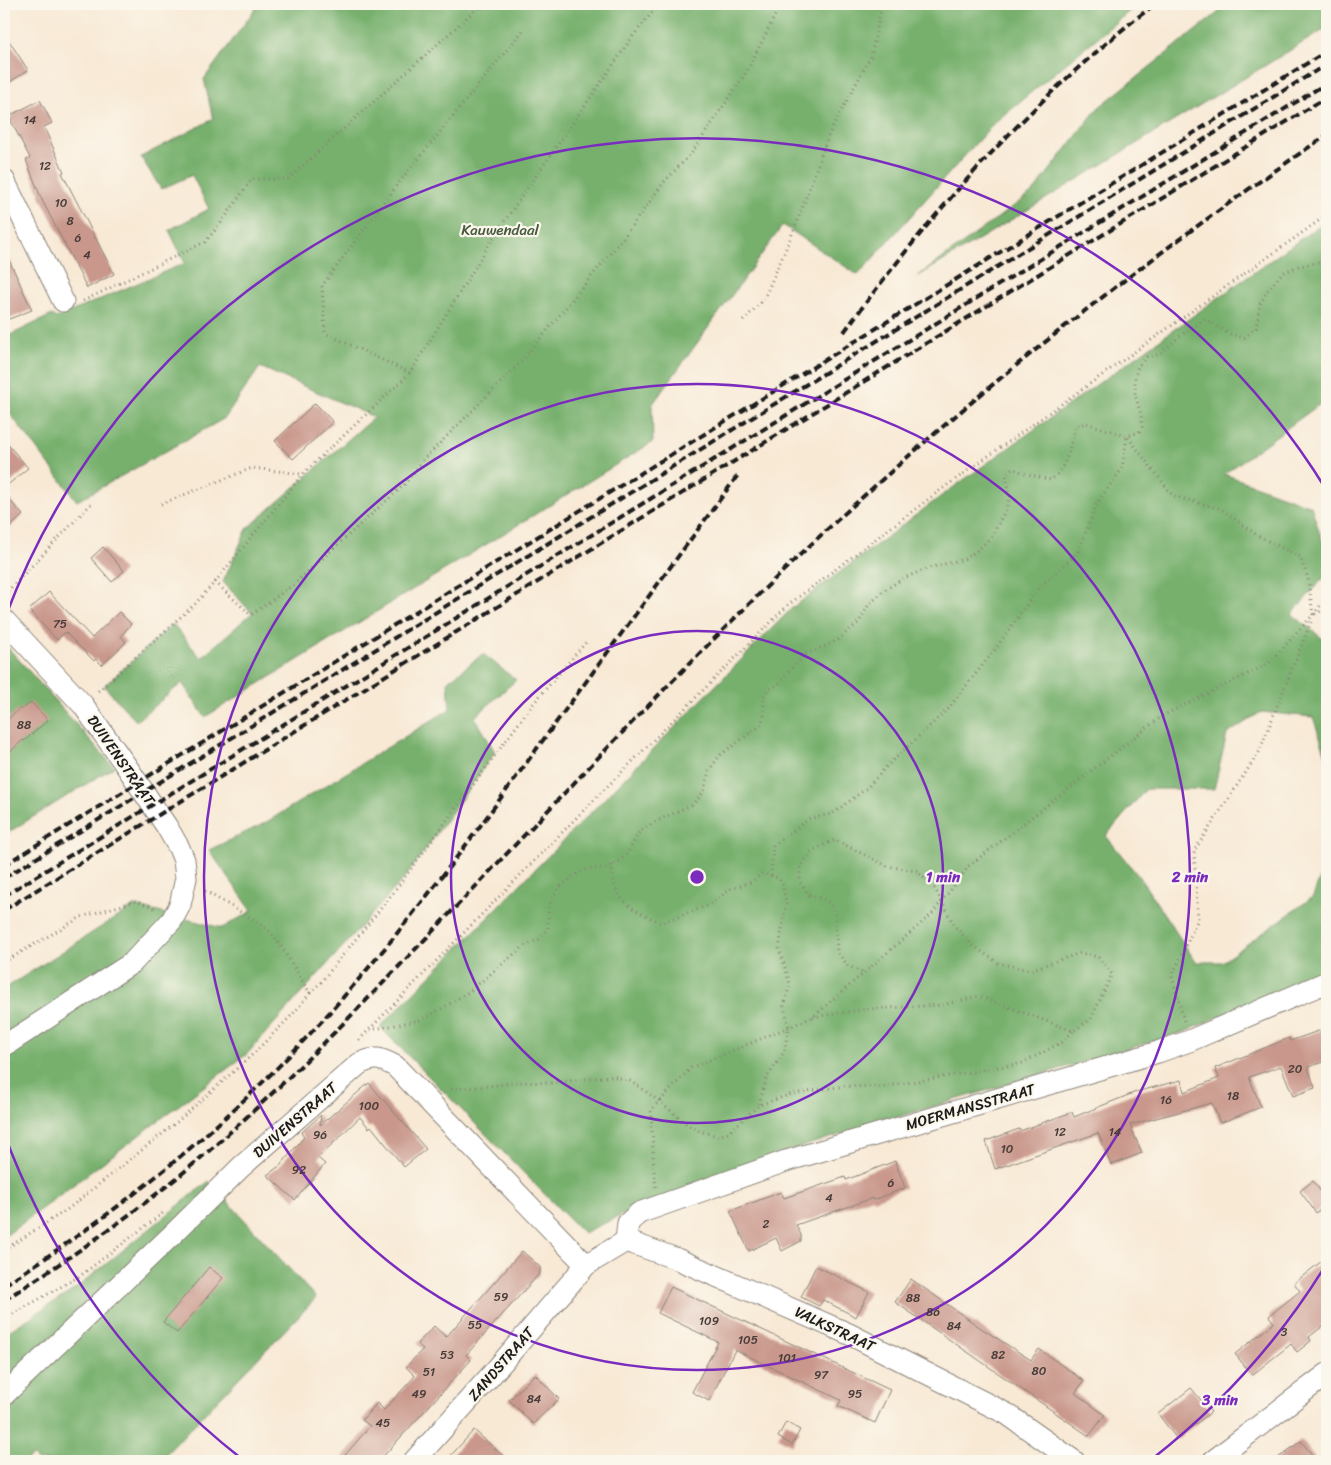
<svg xmlns="http://www.w3.org/2000/svg" width="1331" height="1465" font-family="Sriracha,sans-serif">
<rect width="100%" height="100%" fill="#fbf7ec"/>
<filter id="ink" filterUnits="userSpaceOnUse"><feTurbulence type="fractalNoise" baseFrequency=".02" numOctaves="2"/><feDisplacementMap in="SourceGraphic" scale="10" xChannelSelector="R" yChannelSelector="G"/><feConvolveMatrix kernelMatrix="1 2 1 2 8 2 1 2 1" color-interpolation-filters="sRGB"/></filter>
<filter id="wash" filterUnits="userSpaceOnUse"><feTurbulence type="fractalNoise" baseFrequency=".0096" numOctaves="4" result="noise"/><feDisplacementMap in="SourceGraphic" scale="20" xChannelSelector="R" yChannelSelector="G"/><feGaussianBlur stdDeviation="1.12" result="paint"/><feColorMatrix in="noise" values="0 0 0 0 0 0 0 0 0 0 0 0 0 0 0 0 0 1.4 0 .05"/><feComposite in="paint" operator="in"/></filter>
<g filter="url(#wash)">
<rect width="100%" height="100%" fill="#f8e9d5"/>
<path fill="#77b06d" stroke="#4a6644" d="M259 4H1138L994 123 858 275 783 225 652 405 653 442 205 717 182 683 136 721 104 686 173 624 201 658 252 613 223 582 247 529 374 417 260 367 225 418 77 501 4 406V338L52 315 56 318 185 263 169 230 209 209 192 175 161 189 141 157 213 119 204 79Z
M1229 4H1327V28L917 277 1033 192 1098 108Z
M1327 220V399L1224 474 1311 506 1327 556V574L1292 614 1323 639 1327 636V758L1313 717 1261 712 1227 734 1214 789H1146L1106 836 1140 878 1196 962H1222L1313 897 1327 858V970L1184 1032 881 1122 759 1160 627 1213 583 1233 380 1027 792 608 944 494Z
M4 643 114 767 4 835Z
M483 654 516 680 475 717 495 752 407 875 247 1054 4 1237V989L134 906 222 928 252 911 209 850 265 823 450 709 448 681Z
M209 1181 316 1298 159 1461H37L33 1456 25 1461H4V1334L75 1289Z"/>
<g id="blocks">
<path fill="#c9978b" d="M4 33 28 70 4 86Z
M40 100 52 123 44 127 64 172 62 173 114 274 87 288 42 200 26 160 30 158 11 121V115Z
M4 249 32 310 4 321Z
M315 403 333 422 293 459 275 441Z
M4 440 28 468 4 488Z
M4 494 23 515 4 533Z
M103 547 124 571 112 582 91 558Z
M49 592 92 638 119 612 131 624 121 636 126 642 102 665 96 659 94 661 65 632 57 640 29 610Z
M31 702 48 720 24 741 23 740 4 757V735L6 721 20 708 21 710Z
M1327 1028V1061L1308 1067 1315 1088 1293 1096 1281 1066 1249 1077 1261 1107 1220 1123 1212 1103 1130 1125 1142 1153 1111 1165 1098 1133 995 1169 986 1141 1019 1129 1020 1131 1072 1112 1074 1117 1136 1092 1181 1080 1184 1092 1219 1078 1215 1068 1289 1038 1290 1041Z
M369 1083 426 1149 404 1167 371 1126 369 1128 360 1117 318 1158 325 1164 295 1200 267 1175 281 1165 304 1137 301 1133 321 1115 320 1125Z
M895 1161 905 1188 874 1200 873 1198 796 1225 801 1235V1241L782 1251 776 1238 749 1251 730 1211 781 1192 784 1198 845 1177 846 1180Z
M1313 1181 1327 1200V1204L1316 1213 1300 1191Z
M522 1251 540 1267V1273L466 1355 471 1360 379 1461H340L370 1426 362 1420 377 1403 384 1410 415 1376 406 1367 423 1349 417 1344 434 1326 446 1337Z
M1327 1257V1323L1309 1337 1311 1341 1297 1352 1291 1344 1252 1375 1235 1354 1274 1323 1269 1316 1300 1291 1294 1283Z
M816 1266 869 1292 856 1317 823 1300 819 1306 801 1297Z
M209 1267 223 1278 177 1333 163 1322Z
M911 1279 981 1328 1031 1360 1039 1349 1084 1381 1075 1393 1105 1415 1089 1436 895 1302Z
M671 1287 890 1390 875 1423 838 1406 841 1400 735 1350 709 1401 692 1392 718 1342 658 1313Z
M535 1374 559 1399 533 1424 509 1400Z
M1191 1388 1211 1412 1177 1439 1158 1414Z
M786 1422 800 1430 792 1445 778 1437Z
M474 1430 509 1461H446Z
M1301 1441 1317 1461H1274Z"/>
</g>
</g>
<g filter="url(#ink)">
<use href="#blocks" fill-opacity="0" stroke="#8a8278" stroke-width="1"/>
<g fill="none" stroke-linecap="round" stroke-linejoin="round">
<g stroke="#8a8278" stroke-width="23">
<path id="minor" d="M4 180 63 301
M4 620 83 705 129 770 167 827 179 848 184 860 186 878 180 905 172 920 132 963 4 1046
M626 1241 628 1223 639 1213 786 1161 1158 1052 1189 1041 1327 982
M4 1395 173 1234 241 1167 359 1064C375 1056 380 1058 395 1066L586 1265
M414 1461 494 1372 586 1265 626 1241 677 1259 849 1334 1007 1414 1074 1461
M1213 1461 1327 1374"/>
</g>
<path stroke="#8a8278" stroke-width="3" stroke-dasharray="1 4" stroke-linecap="butt" d="M83 301 205 242 221 223 252 179H288L482 4
M743 321 764 299 796 225 829 134 871 56 882 4
M410 373 325 333 322 286 397 185 525 28
M161 504 252 468 302 474
M215 582 251 615 293 585 404 485 424 459 521 362 623 238 664 182 691 154 747 71 781 4
M4 595 92 503
M1315 614 1327 608
M98 691 195 604 215 582 303 474 410 373 495 235 633 36 659 4
M612 865C611 900 633 910 661 923L709 905 731 889 751 882 763 873 778 878 783 885 786 904 779 948 790 984 784 1006 789 1027 784 1052 766 1079 759 1104
M771 876 773 846 809 819 832 814 867 788 887 766 948 709 996 648 1037 590 1078 552 1097 503 1122 469 1127 436 1173 496 1221 509 1258 536 1300 557 1308 578 1313 615
M4 962 81 917 136 901 155 908
M310 993 321 982 390 897 533 704 587 641
M813 1017 867 1009 942 1005 979 996 1073 1031 1091 1019 1112 974 1098 957 1080 953 1030 970 998 963 971 944 954 925 935 889 917 871 887 866 835 840 813 850 800 866V882L809 895 826 900 835 911 837 952 848 966 864 973
M1184 1021 1172 976 1198 919 1194 851 1259 752 1312 619
M370 1030 421 1020 446 1006 470 991 524 946 539 939 548 928 549 905 558 889 572 877 587 869 607 868 619 861 626 856 639 832 655 822 691 805 700 797 704 791 709 771 719 756 761 725 764 715V696L769 689 778 685 787 673 806 654 824 647 839 639 859 622 868 606 883 591 904 578 929 568 964 559 978 550 992 536 1006 509 1010 496 1006 474 1012 468 1027 474 1051 480C1067 467 1071 445 1075 426L1086 423 1127 436 1139 432 1142 427 1141 414 1135 395V377L1138 366 1147 357 1160 354 1180 336 1205 319 1230 334 1244 338 1256 328 1260 304 1268 290 1282 273 1299 266 1327 261
M359 1040 581 813 788 605 942 489 1327 215
M451 1089 488 1086 519 1082 550 1083 612 1076 631 1081 659 1101 688 1125 699 1131 718 1136 728 1133 759 1105 792 1094 844 1086 883 1087 1023 1063 1064 1041 1073 1031
M656 1187 654 1171 651 1110 691 1068 813 1017 932 914 969 866 1162 716 1268 664 1313 615 1327 597
M4 1250 68 1209 177 1122 251 1056 293 1014 310 993 275 937 261 924 205 891
M4 1319 80 1276 163 1213"/>
<use href="#minor" stroke="#fff" stroke-width="21"/>
<path stroke="#1c1c1c" stroke-width="4" stroke-dasharray="8 4" stroke-linecap="butt" d="M844 332C916 234 994 142 1086 61 1108 42 1131 21 1156 4
M4 865 1327 51
M4 878 1327 64
M4 896 1327 83
M4 910 1327 97
M4 1285C105 1221 199 1147 284 1061 378 965 459 856 538 747 605 656 671 566 738 475
M4 1300C64 1262 122 1222 178 1177 276 1096 364 1003 452 911 546 813 639 713 736 617 917 437 1116 278 1327 135"/>
</g>
</g>
<g fill="none" stroke="#7b2cbf" stroke-width="2.5">
<circle cx="697" cy="877" r="246"/>
<circle cx="697" cy="877" r="493"/>
<path d="M1327 1263A739 739 0 0 1 1152 1459M242 1459A739 739 0 0 1 5 1136M5 618A739 739 0 0 1 1327 491"/>
</g>
<g text-anchor="middle" dominant-baseline="central" stroke-width="4.5" stroke-linejoin="round" paint-order="stroke">
<g font-size="12" fill="#473b38">
<text x="30" y="120">14</text>
<text x="45" y="166">12</text>
<text x="61" y="203">10</text>
<text x="70" y="221">8</text>
<text x="78" y="238">6</text>
<text x="87" y="255">4</text>
<text x="60" y="624">75</text>
<text x="24" y="725">88</text>
<text x="1295" y="1069">20</text>
<text x="1233" y="1096">18</text>
<text x="1166" y="1100">16</text>
<text x="369" y="1106">100</text>
<text x="1060" y="1132">12</text>
<text x="1115" y="1132">14</text>
<text x="320" y="1135">96</text>
<text x="1007" y="1149">10</text>
<text x="299" y="1170">92</text>
<text x="891" y="1183">6</text>
<text x="829" y="1198">4</text>
<text x="766" y="1224">2</text>
<text x="501" y="1297">59</text>
<text x="913" y="1298">88</text>
<text x="933" y="1312">86</text>
<text x="709" y="1321">109</text>
<text x="475" y="1325">55</text>
<text x="954" y="1326">84</text>
<text x="1284" y="1332">3</text>
<text x="748" y="1340">105</text>
<text x="447" y="1355">53</text>
<text x="998" y="1355">82</text>
<text x="787" y="1358">101</text>
<text x="1039" y="1371">80</text>
<text x="429" y="1372">51</text>
<text x="821" y="1375">97</text>
<text x="419" y="1394">49</text>
<text x="855" y="1394">95</text>
<text x="534" y="1399">84</text>
<text x="383" y="1423">45</text>
</g>
<g font-size="15" fill="#465a3e" stroke="#fbf7ec">
<text x="500" y="230">Kauwendaal</text>
</g>
<g font-size="15" fill="#1c1c1c" stroke="#fbf7ec">
<text transform="translate(121 760) rotate(55)">DUIVENSTRAAT</text>
<text transform="translate(970 1107) rotate(-16)">MOERMANSSTRAAT</text>
<text transform="translate(295 1120) rotate(-41)">DUIVENSTRAAT</text>
<text transform="translate(835 1329) rotate(25)">VALKSTRAAT</text>
<text transform="translate(501 1364) rotate(-49)">ZANDSTRAAT</text>
</g>
</g>
<circle cx="697" cy="877" r="8" fill="#7b2cbf" stroke="#fbf7ec" stroke-width="2.5"/>
<g font-size="15" text-anchor="middle" font-weight="bold" fill="#7b2cbf" stroke="#fbf7ec" stroke-width="4.5" stroke-linejoin="round" paint-order="stroke">
<text x="943" y="882">1 min</text>
<text x="1190" y="882">2 min</text>
<text x="1220" y="1405">3 min</text>
</g>
<rect width="1331" height="1465" fill="none" stroke="#fbf7ec" stroke-width="20"/>
</svg>
